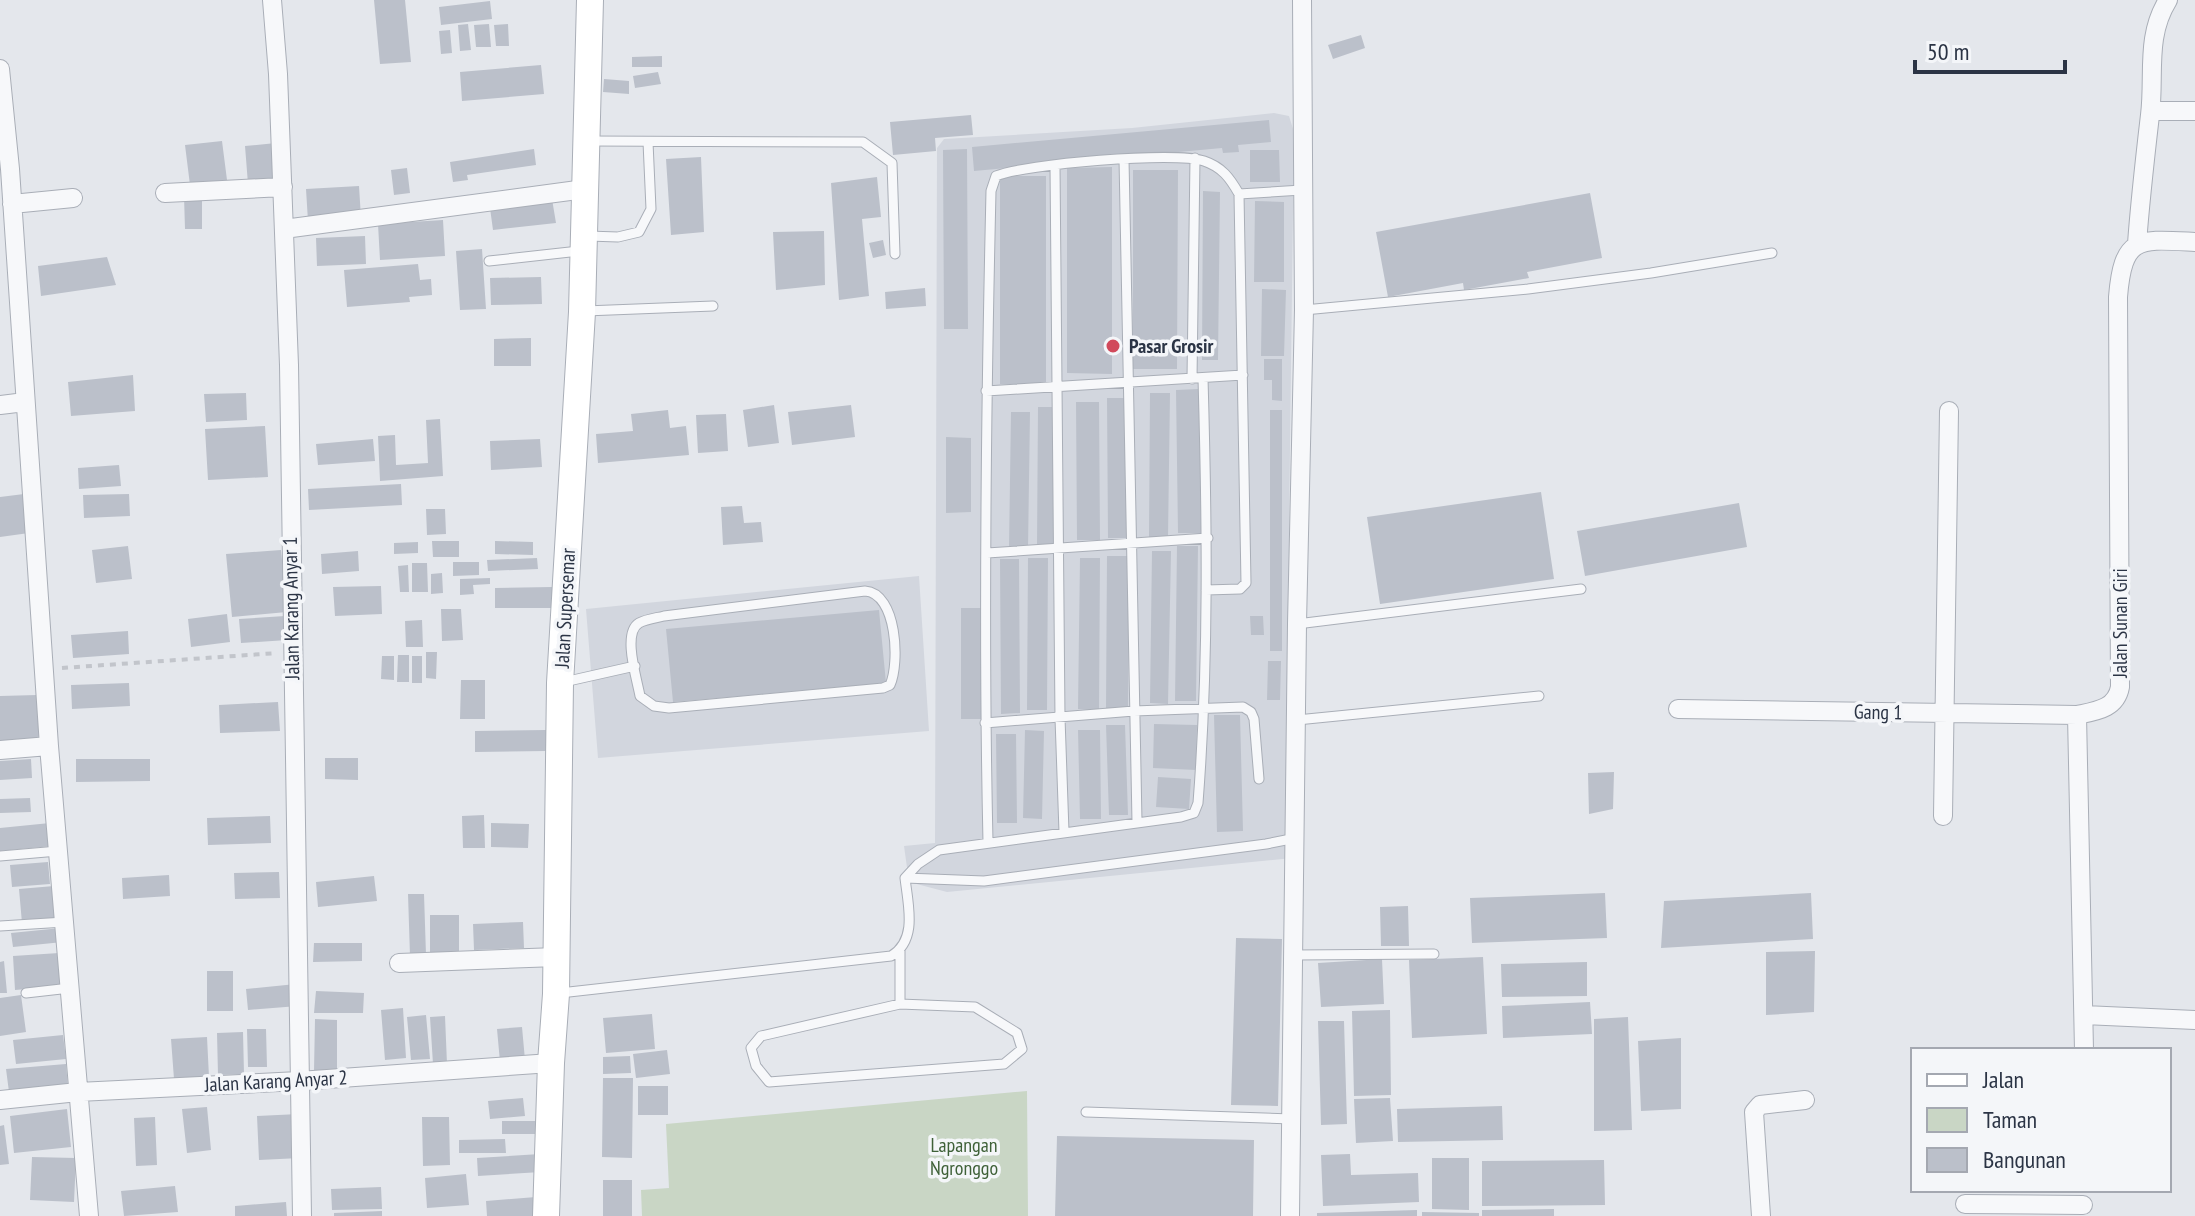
<svg xmlns="http://www.w3.org/2000/svg" width="2195" height="1216" font-family="'PT Sans Narrow',sans-serif">
<rect width="100%" height="100%" fill="#e4e7ec"/>
<path fill="#d2d6de" d="M1274 113 1289 116 1294 132 1289 528 1293 858 947 892 909 882 904 846 935 843 937 148 944 139 1132 128Z
M919 576 929 731 598 758 586 609Z"/>
<path fill="#c9d6c5" d="M1027 1091 1028 1216H642L641 1190 669 1188 666 1124Z"/>
<path fill="#bbc0ca" d="M374 0H405L411 62 380 64Z
M490 1 492 19 441 25 439 7Z
M468 24 471 50 460 51 458 25Z
M489 24 491 47H476L474 25Z
M508 24 509 46H496L494 25Z
M450 30 452 53 441 54 439 31Z
M1361 35 1365 48 1333 59 1328 45Z
M662 56V67H632V57Z
M541 65 544 94 462 101 460 72Z
M658 72 661 84 635 88 633 76Z
M604 79 629 81V94L603 92Z
M971 115 973 135 935 138 936 151 893 155 890 122Z
M1269 120 1271 142 1238 145 1239 152 1223 153 1222 148 974 171 972 147Z
M222 141 227 180 190 185 185 145Z
M276 143 279 181 248 184 245 146Z
M534 149 536 165 467 175 468 180 453 182 450 162Z
M967 149 968 329H944L943 150Z
M1250 150H1279L1280 182H1250Z
M701 157 704 232 671 235 666 159Z
M1112 167V374L1067 373V168Z
M407 168 410 193 394 195 391 170Z
M1133 170H1178L1177 369H1133Z
M1000 176H1046V384H1000Z
M877 177 881 217 862 219 869 296 839 300 831 183Z
M359 186 361 218 308 221 306 189Z
M1203 191 1220 192 1218 360H1202Z
M1590 193 1602 258 1527 272 1529 278 1464 290 1463 283 1388 297 1376 232Z
M184 196H202V229H185Z
M552 199 556 223 493 230 490 208Z
M1255 201 1284 202V282H1254Z
M443 220 445 256 380 260 378 224Z
M824 231 825 285 776 290 773 232Z
M365 236 366 264 317 266 316 238Z
M883 240 886 255 873 258 869 243Z
M482 249 486 309 460 310 456 251Z
M107 257 116 285 41 296 38 266Z
M418 264 420 280 431 279 432 295 409 297 410 302 347 307 344 270Z
M541 277 542 304 491 305 490 278Z
M925 288 926 306 886 309 885 292Z
M1262 289 1286 290 1284 356H1261Z
M531 338V366H494V339Z
M1264 359H1282V401L1272 400V380H1264Z
M133 375 135 411 71 416 68 382Z
M1199 389 1201 533H1178L1176 390Z
M246 393 247 420 206 422 204 394Z
M1150 393H1170L1168 537H1149Z
M1107 398H1128V538H1108Z
M1076 402H1099L1100 540H1077Z
M774 405 779 443 748 447 743 410Z
M851 405 855 437 792 445 788 412Z
M1038 407H1057L1056 547H1037Z
M668 410 670 428 686 426 689 455 598 463 596 434 633 431 631 414Z
M1270 410H1282V651H1270Z
M1011 412H1030L1028 549H1009Z
M726 414 728 451 698 453 696 415Z
M440 419 443 476 380 481 378 436 395 435 396 465 428 463 426 420Z
M265 426 268 477 208 480 205 429Z
M946 437 971 438V512L946 513Z
M373 439 375 461 318 465 316 444Z
M540 439 542 467 491 470 490 441Z
M119 465 121 486 79 489 78 468Z
M401 484 402 505 309 510 308 489Z
M1541 492 1554 579 1380 604 1367 517Z
M24 494 29 533 0 537V497Z
M129 494 130 516 84 518 83 495Z
M1739 503 1747 547 1585 576 1577 531Z
M742 506 744 523 761 522 763 542 723 545 721 507Z
M426 509H445L446 534 427 535Z
M432 541H459V557H433Z
M495 541 533 542V555L495 554Z
M418 542V553L394 554V543Z
M128 546 132 579 96 583 92 550Z
M1177 546H1198L1196 701H1175Z
M281 550 287 612 232 617 226 554Z
M358 551 359 571 322 574 321 554Z
M1152 551H1171L1168 704 1150 703Z
M1107 556H1129L1128 708H1106Z
M537 558 538 569 488 571 487 560Z
M1028 558H1048L1047 710H1027Z
M1080 558H1100L1099 710 1078 709Z
M1000 559H1019L1020 713 1001 714Z
M453 562H479V575L453 576Z
M412 563H427L428 592H412Z
M408 565 409 592H400L398 566Z
M442 573 443 593 431 594V574Z
M490 578V584L473 585 474 594 460 595V579Z
M381 586 382 614 335 616 333 587Z
M552 587V608H495V588Z
M961 608H981V719H961Z
M441 609H461L463 640 442 641Z
M879 610 886 683 673 702 666 629Z
M227 614 230 642 191 647 188 619Z
M285 616 287 640 241 643 239 619Z
M1250 616H1263L1264 635H1251Z
M422 620 423 647H406L405 621Z
M128 631 129 654 73 658 71 635Z
M426 652H437L436 679 426 678Z
M398 655H409V682H397Z
M382 656H394V680L381 679Z
M412 656H422V683H412Z
M1268 661H1281L1280 700H1267Z
M461 680H485V719H460Z
M129 683 130 706 72 709 71 685Z
M37 695 39 746 0 748V696Z
M278 702 280 731 220 733 219 705Z
M1214 715H1240L1243 831 1217 832Z
M1154 724 1197 725 1196 770 1153 768Z
M1106 725H1125L1128 815H1109Z
M546 730V751L475 752V731Z
M1025 730 1044 731 1042 819 1023 818Z
M1078 730H1100L1101 819H1080Z
M996 734H1016L1017 823H997Z
M325 758H358V780L325 779Z
M31 759 32 778 0 780V761Z
M76 759H150V781L76 782Z
M1614 772 1613 809 1589 814 1588 773Z
M1158 777 1191 779 1189 809 1156 807Z
M30 798 31 812 0 813V799Z
M484 815 485 848H463L462 816Z
M270 816 271 843 208 845 207 818Z
M50 823 52 846 0 851V828Z
M491 823 529 824 528 848 491 847Z
M48 862 50 884 12 887 10 865Z
M279 872 280 898 235 899 234 873Z
M169 875 170 896 123 899 122 878Z
M374 876 377 901 318 907 316 882Z
M54 886 57 921 22 923 19 889Z
M1605 893 1607 938 1472 943 1470 898Z
M1811 893 1813 939 1661 948 1664 901Z
M408 894H424L426 955 410 956Z
M1408 906 1409 946H1381L1380 907Z
M430 915H459V956H430Z
M523 922 524 948 474 950 473 924Z
M61 928 63 942 13 947 11 933Z
M1236 938 1282 939 1278 1106 1231 1105Z
M314 943H362V961L313 962Z
M1815 951 1814 1012 1766 1015V952Z
M59 953 62 986 15 990 13 956Z
M1483 957 1487 1034 1412 1038 1409 960Z
M1382 959 1384 1004 1321 1007 1318 963Z
M4 961 7 993H0V962Z
M1587 962V996L1502 997 1501 964Z
M207 971H233V1011H207Z
M296 984 298 1006 248 1010 246 989Z
M316 991 364 993 363 1013H314Z
M21 995 26 1032 0 1036V998Z
M1590 1002 1592 1034 1503 1038 1502 1006Z
M403 1008 406 1058 385 1060 381 1010Z
M1390 1010 1391 1095 1354 1096 1352 1011Z
M652 1014 655 1049 606 1053 603 1018Z
M426 1015 430 1059 411 1060 407 1017Z
M445 1016 447 1064H433L430 1017Z
M1628 1017 1632 1130 1594 1131V1019Z
M315 1019 337 1020V1071H314Z
M1318 1021H1344L1347 1124 1321 1125Z
M522 1027 525 1060 500 1062 497 1029Z
M247 1029H266L267 1067H248Z
M243 1032 244 1074 218 1075 217 1033Z
M63 1035 66 1059 16 1064 13 1040Z
M207 1037 209 1077 174 1079 171 1039Z
M1681 1038V1109L1641 1111 1638 1041Z
M667 1050 670 1074 636 1078 633 1054Z
M630 1056 631 1073 603 1074V1057Z
M66 1064 68 1087 9 1092 6 1069Z
M603 1078H633L632 1158 602 1157Z
M638 1086H668V1115H638Z
M523 1098 525 1116 490 1119 488 1101Z
M1390 1098 1393 1141 1356 1143 1354 1099Z
M1502 1106 1503 1140 1398 1142 1397 1109Z
M207 1107 211 1150 187 1153 182 1109Z
M67 1109 71 1147 14 1153 10 1116Z
M299 1114 300 1158 259 1160 257 1116Z
M155 1117 157 1165 136 1166 134 1118Z
M422 1117H449L450 1165 423 1166Z
M502 1121H541L542 1134H502Z
M4 1125 9 1164 0 1165V1126Z
M1057 1136 1254 1140 1253 1216H1055Z
M505 1139 506 1153H459V1140Z
M540 1154 541 1172 478 1176 477 1158Z
M1350 1154 1351 1175 1418 1173 1419 1202 1323 1206 1321 1155Z
M32 1157 76 1158 74 1202 30 1200Z
M1432 1158H1469V1210L1432 1209Z
M1604 1160 1605 1205 1482 1206V1161Z
M466 1174 469 1205 427 1208 425 1178Z
M603 1180H632V1216H603Z
M175 1186 178 1212 124 1216 121 1191Z
M381 1187 382 1209 332 1210 331 1189Z
M536 1197 537 1216H487L486 1201Z
M286 1202 287 1216H235V1206Z
M1554 1209V1216H1482V1210Z
M1417 1210V1216H1317V1213Z
M382 1211V1216H334V1213Z
M1422 1212 1479 1213V1216H1422Z"/>
<g fill="none" stroke-linecap="round" stroke-linejoin="round">
<g stroke="#a9aeb7" stroke-width="11">
<path id="lane" d="M590 141 863 142 892 163 895 254
M1124 159 1137 822
M1055 166 1060 718 1064 832
M1239 194 1302 190
M588 236 618 237 639 232 651 209 648 142
M489 261 579 251
M1304 310 1528 289 1651 273 1772 253
M585 311 713 306
M1192 379 1195 158
M986 391 1243 375
M987 553 1208 538
M865 591C897 593 900 663 890 685L883 688 669 708 654 706 640 696C637 679 622 633 639 623 646 619 656 618 664 616Z
M1297 624 1581 589
M564 682 635 666
M1297 720 1539 696
M985 723 1134 711 1243 707 1251 712 1254 719 1259 779
M988 842C983 625 986 408 991 191L996 176C1024 164 1176 151 1204 161 1222 167 1230 178 1239 194L1246 583 1240 589 1206 590
M0 856 58 851
M905 878 918 864 939 850 1181 817 1194 813 1198 803C1209 661 1207 520 1203 378
M0 926 65 922
M900 951V1004
M1294 955 1434 954
M26 993 70 988
M560 993 891 956C918 940 908 905 905 878L984 881 1266 844 1296 838
M900 1004 975 1007 1017 1033 1022 1049 1004 1064 769 1082 756 1066 751 1048 761 1036Z
M1086 1112 1292 1119"/>
</g>
<g stroke="#a9aeb7" stroke-width="20">
<path id="street" d="M272 0 278 74 289 365 302 1216
M0 69 10 169 49 746 89 1216
M2151 111H2195
M165 193 283 187
M12 204 73 198
M284 229 585 189
M2137 244C2140 201 2145 158 2150 115 2155 75 2145 37 2168 0
M0 405 25 402
M1678 709 2077 715C2096 711 2116 709 2120 687L2118 297C2123 235 2139 239 2195 242
M2077 715 2084 1050
M0 750 49 746
M1943 816 1949 411
M399 963 557 957
M2084 1015 2195 1020
M0 1100 78 1092 299 1081 551 1063
M1965 1204 2083 1205
M1290 1216 1297 624 1304 310 1302 0
M1761 1216 1754 1112 1760 1105 1805 1100"/>
</g>
<g stroke="#a9aeb7" stroke-width="28">
<path id="secondary" d="M546 1216 551 1063 556 994 560 683 582 312 590 0"/>
</g>
<path stroke="#c2c5cb" stroke-width="4" stroke-dasharray="6 6" stroke-linecap="butt" d="M62 668 277 653"/>
<use href="#lane" stroke="#f7f8fa" stroke-width="9"/>
<use href="#street" stroke="#f7f8fa" stroke-width="18"/>
<use href="#secondary" stroke="#fff" stroke-width="26"/>
</g>
<circle fill="#d1495b" stroke="#f4f6f9" stroke-width="3" cx="1113" cy="346" r="8"/>
<g text-anchor="middle" dominant-baseline="central" stroke-width="7" stroke-linejoin="round" paint-order="stroke">
<g font-size="20" font-weight="bold" fill="#2b3445" stroke="#f4f6f9" text-anchor="start">
<text x="1129" y="346">Pasar Grosir</text>
</g>
<g font-size="20" fill="#2b3445" stroke="#f4f6f9">
<text transform="translate(291 608) rotate(-91)">Jalan Karang Anyar 1</text>
<text transform="translate(565 608) rotate(-87)">Jalan Supersemar</text>
<text transform="translate(2120 623) rotate(-90)">Jalan Sunan Giri</text>
<text transform="translate(1878 712) rotate(1)">Gang 1</text>
<text transform="translate(276 1081) rotate(-3)">Jalan Karang Anyar 2</text>
</g>
<g font-size="20" fill="#3f6138" stroke="#f4f6f9">
<text x="964" y="1145">Lapangan<tspan x="964" dy="23">Ngronggo</tspan></text>
</g>
</g>
<rect x="1911" y="1048" width="260" height="144" fill="#f4f6f9" stroke="#a4a8b1" stroke-width="2"/>
<rect x="1927" y="1074" width="40" height="12" fill="#ffffff" stroke="#a4a8b1" stroke-width="2"/>
<text x="1983" y="1088" font-size="24" fill="#2b3445">Jalan</text>
<rect x="1927" y="1108" width="40" height="24" fill="#c9d6c5" stroke="#a4a8b1" stroke-width="2"/>
<text x="1983" y="1128" font-size="24" fill="#2b3445">Taman</text>
<rect x="1927" y="1148" width="40" height="24" fill="#bbc0ca" stroke="#a4a8b1" stroke-width="2"/>
<text x="1983" y="1168" font-size="24" fill="#2b3445">Bangunan</text>
<path d="M1915 60v12h150v-12" fill="none" stroke="#2b3445" stroke-width="4"/>
<text x="1927" y="60" font-size="24" fill="#2b3445" stroke="#f4f6f9" stroke-width="6" paint-order="stroke">50 m</text>
</svg>
